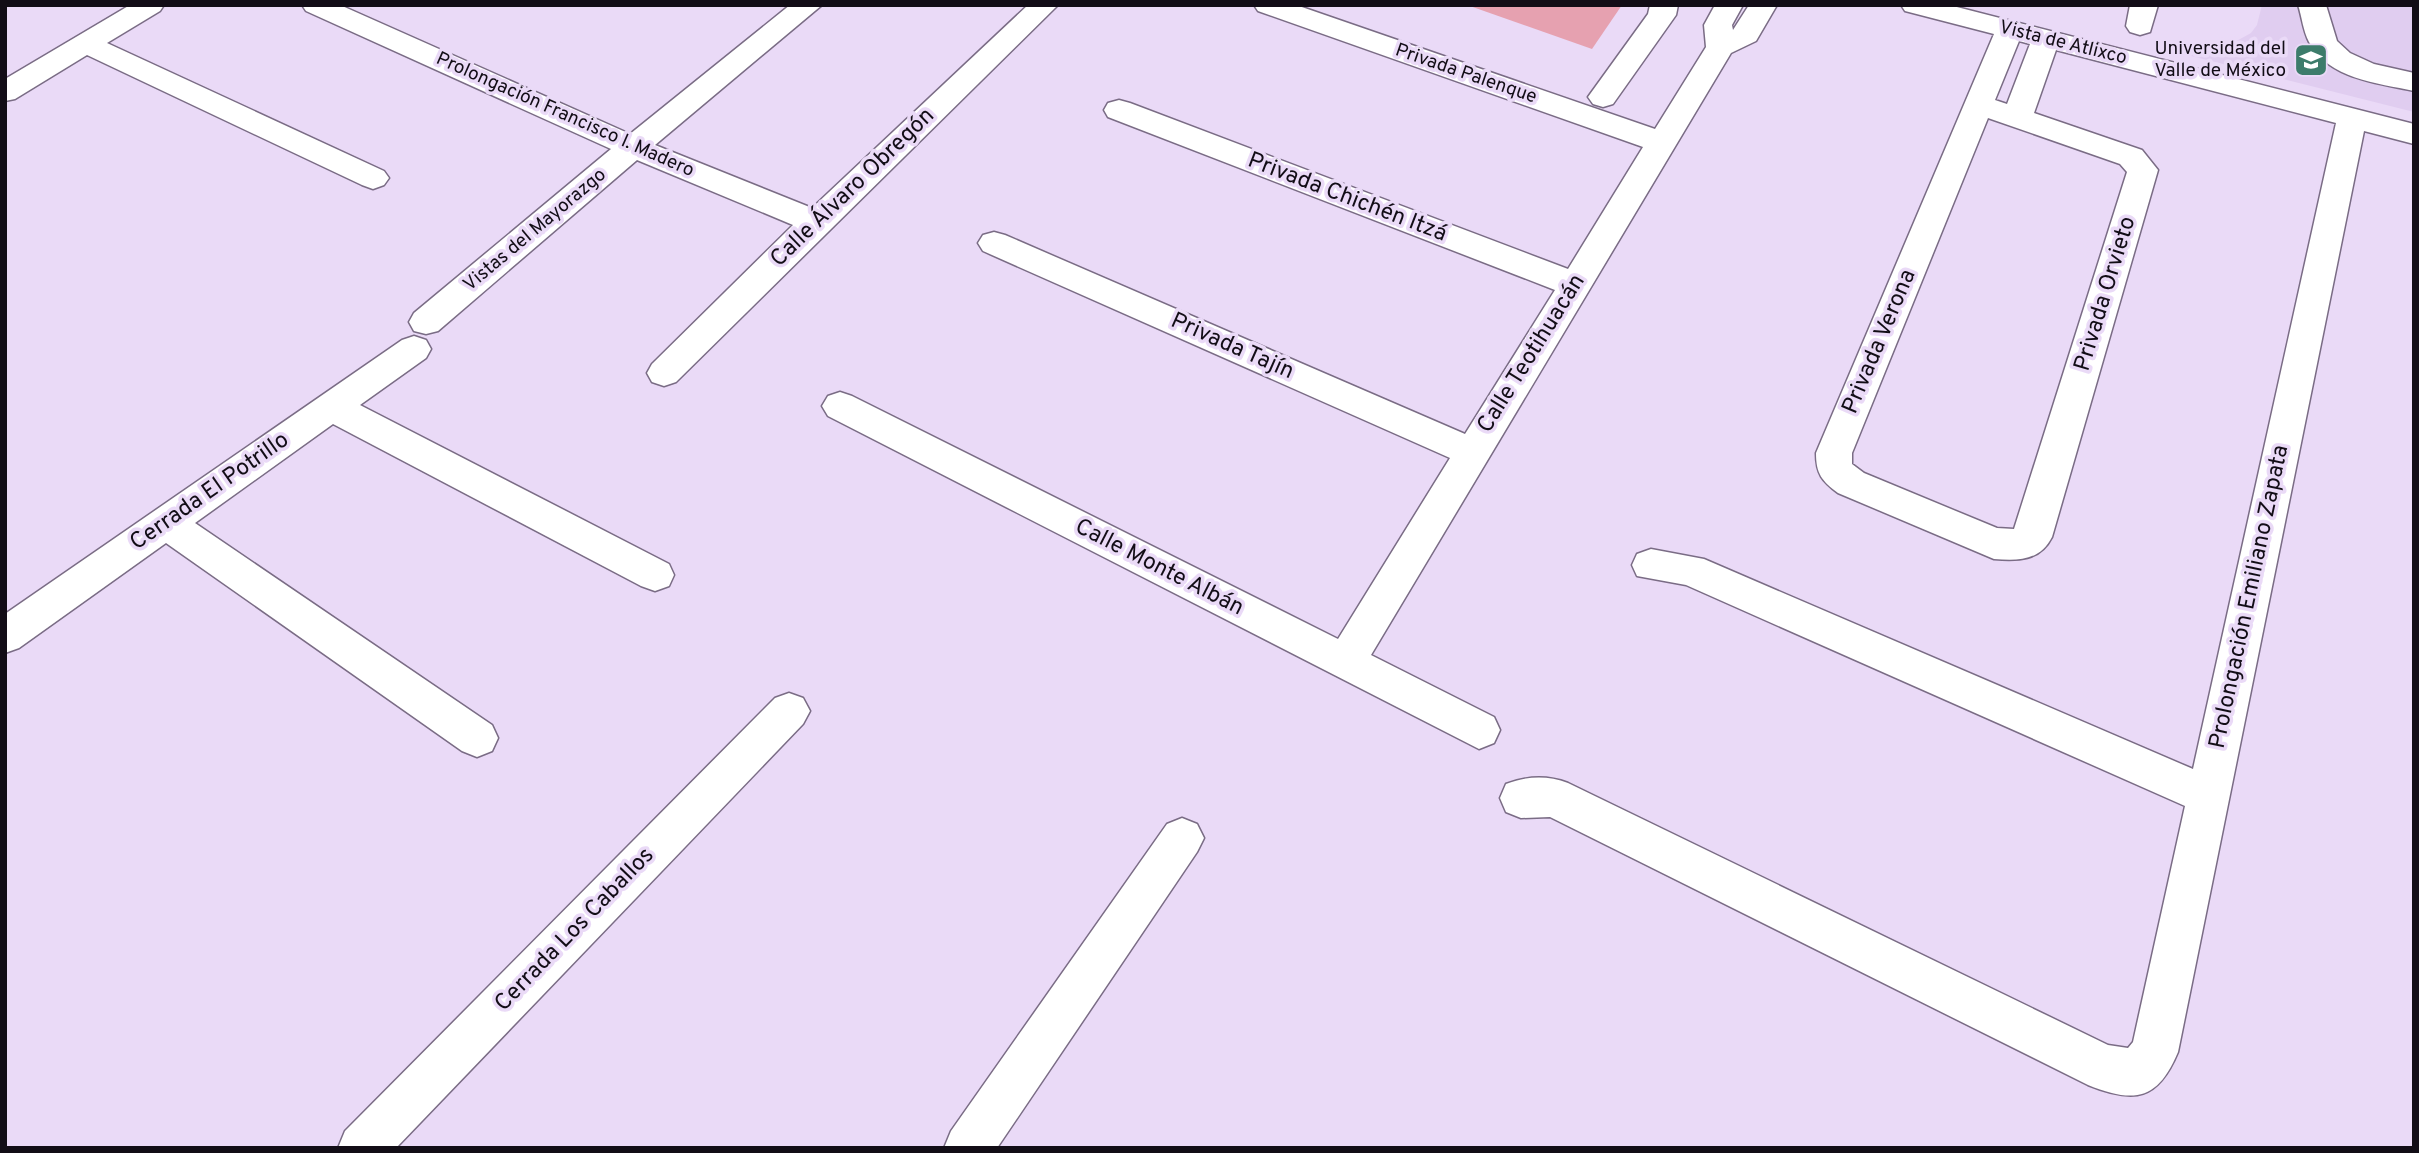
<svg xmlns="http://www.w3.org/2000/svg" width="2419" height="1153" font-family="Overpass,sans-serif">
<rect width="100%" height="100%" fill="#eadaf7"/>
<path fill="#e0cdf0" d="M2262 5H2414V112L2175 52 2231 44 2251 33 2257 25Z"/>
<path fill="#e6a1b0" d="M1467 5H1622L1592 49Z"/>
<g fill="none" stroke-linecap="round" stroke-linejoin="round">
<g stroke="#7a6c85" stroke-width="3">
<path id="minor" d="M130 5H164L160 11 107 43 384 171 389 178 384 185 373 189 362 185 87 55 15 99 5 101V79Z
M302 5H340L630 134 790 5H822L655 145 812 208 1028 5H1058L676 382 664 386 652 382 647 373 652 364 793 225 637 160 438 331 426 334 414 331 409 322 414 313 611 149 306 11Z
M1254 5H1296L1655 129 1706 47 1704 25 1715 5H1743L1732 25 1733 30 1749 5H1777L1756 41 1731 53 1371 655 1494 717 1500 730 1494 743 1479 749 828 416 822 406 828 396 840 392 852 396 1338 639 1450 458 983 251 978 243 983 235 994 232 1005 235 1465 434 1555 290 1108 117 1104 110 1108 103 1119 100 1130 103 1568 269 1643 147 1258 11Z
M1650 5H1678L1676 15 1613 104 1603 107 1593 104 1588 97 1648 14Z
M1901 5H1949L2414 124V144L2364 131 2178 1052C2158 1100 2135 1104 2088 1085L1550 817 1521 818 1506 812 1500 798 1506 784C1527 776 1547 775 1568 783L2108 1045 2128 1048 2133 1042 2185 806 1686 585 1637 576 1632 565 1637 554 1651 549 1704 559 2193 769 2336 123 2056 50 2034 113 2142 150 2158 170 2052 537C2040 561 2018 561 1994 559L1838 493C1822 481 1816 474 1816 453L1994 34 1905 11ZM2019 41 2030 44 2007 104 1995 100ZM1988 118 2120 164 2127 172 2014 529 1997 528 1864 473 1852 464V453Z
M2130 5H2158L2150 32 2140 35 2130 32 2126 26Z
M2298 5H2326L2337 41 2350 53 2374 64 2414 73V91C2377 83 2329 79 2309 42 2303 31 2302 17 2298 5Z
M414 336 426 340 431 349 426 358 360 405 669 564 674 575 669 586 655 591 641 586 333 424 195 523 492 725 498 738 492 751 477 757 462 751 166 543 19 648 5 653V614L402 340Z
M789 693 803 698 810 711 803 724 396 1148H338L345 1131 775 698Z
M1182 818 1197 824 1204 838 1197 852 997 1148H944L951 1131 1167 824Z"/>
</g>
<use href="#minor" fill="#fff" fill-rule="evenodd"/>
</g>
<defs>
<g id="university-square" transform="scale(1.75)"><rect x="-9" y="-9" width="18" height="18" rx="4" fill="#3d7c6b" stroke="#eadaf7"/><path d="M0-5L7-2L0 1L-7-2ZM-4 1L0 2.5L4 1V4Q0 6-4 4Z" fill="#fff"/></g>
</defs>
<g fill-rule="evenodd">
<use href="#university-square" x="2311" y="60"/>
</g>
<g text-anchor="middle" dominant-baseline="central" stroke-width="7" stroke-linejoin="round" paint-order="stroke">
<g font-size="19" fill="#120d16" stroke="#eadaf7">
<text transform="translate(2063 43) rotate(14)">Vista de Atlixco</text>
<text transform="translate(1466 74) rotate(19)">Privada Palenque</text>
<text transform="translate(565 115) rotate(24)">Prolongación Francisco I. Madero</text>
<text transform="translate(535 230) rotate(-40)">Vistas del Mayorazgo</text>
</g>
<g font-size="19" fill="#120d16" stroke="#eadaf7" text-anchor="end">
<text x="2286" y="49">Universidad del<tspan x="2286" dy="22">Valle de México</tspan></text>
</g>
<g font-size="23" fill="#120d16" stroke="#eadaf7">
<text transform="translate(853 188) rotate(-44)">Calle Álvaro Obregón</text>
<text transform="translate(1347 198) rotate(21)">Privada Chichén Itzá</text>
<text transform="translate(2106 294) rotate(-73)">Privada Orvieto</text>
<text transform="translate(1880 342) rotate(-67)">Privada Verona</text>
<text transform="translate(1232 347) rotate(24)">Privada Tajín</text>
<text transform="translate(1532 354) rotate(-58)">Calle Teotihuacán</text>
<text transform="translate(210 492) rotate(-35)">Cerrada El Potrillo</text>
<text transform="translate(1159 568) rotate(27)">Calle Monte Albán</text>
<text transform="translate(2250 597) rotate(-78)">Prolongación Emiliano Zapata</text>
<text transform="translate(575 930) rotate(-46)">Cerrada Los Caballos</text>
</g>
</g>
<rect width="2419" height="1153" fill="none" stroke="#120d16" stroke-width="14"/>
</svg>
